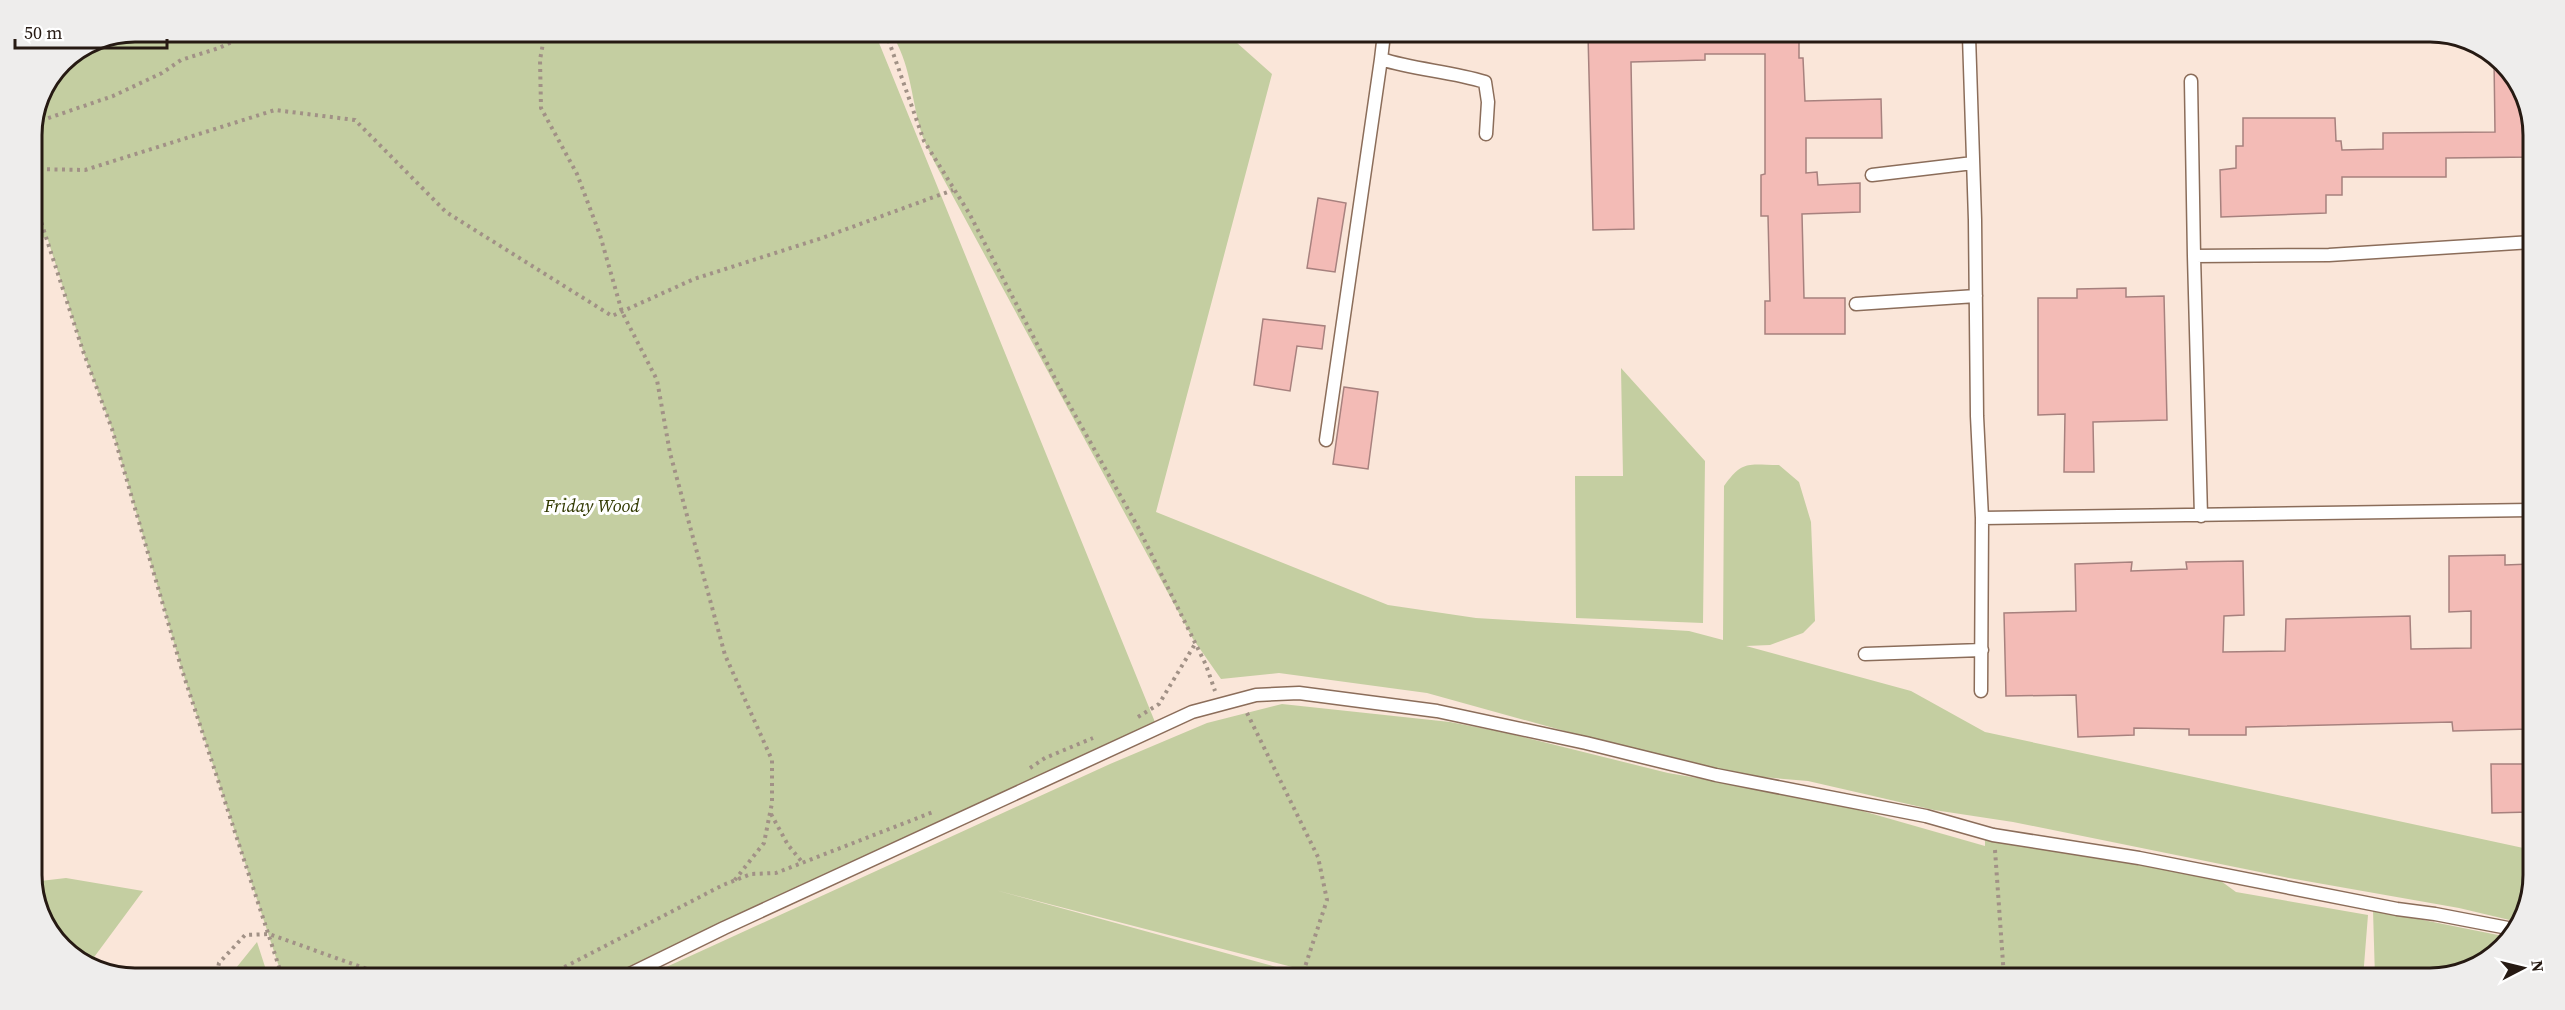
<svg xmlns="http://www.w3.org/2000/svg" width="2565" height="1010" font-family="'Source Serif 4',serif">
<rect width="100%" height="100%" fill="#fae6d9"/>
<path fill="#c4cea1" d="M135 32 875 33 1157 727 630 974 281 973 181 667 112 429 83 351 47 237 32 240V128L62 61 95 39Z
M891 33 1227 34 1272 74 1156 512 1388 605 1476 618 1689 631 1723 640 1724 486C1743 459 1749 465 1779 465L1799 482 1811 522 1815 621 1803 633 1770 645 1746 646 1911 691 1985 732 2528 849V909L2518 922 2459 908 2289 878 2013 822 1934 810 1808 781 1716 773 1427 693 1279 673 1221 679 1193 639 937 167C931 154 923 141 920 128 911 95 910 62 891 33Z
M1621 368 1705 461 1703 623 1576 618 1575 476H1623Z
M1282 704 1450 722 1507 733 1668 773 1797 795 1845 806 1985 846V839L2214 876 2236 892 2368 915 2363 978 1327 976 995 890 1309 976 651 974 1110 764 1207 723Z
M66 878 143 891 89 964 53 938 32 882Z
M2373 910 2508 937 2493 957 2431 978H2375Z
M257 942 267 973H232Z"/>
<path fill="#f3bbb6" stroke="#a7817e" stroke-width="1.5" d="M1588 35H1799V58H1803L1805 101 1881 99 1882 138H1806V173L1817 172 1818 185 1860 183V212L1802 214 1804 298H1845V334H1765V301H1770L1768 216H1761V175L1765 174V54H1705V60L1631 62 1634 229 1593 230Z
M2494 59 2512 72 2533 128V157L2446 158V177H2342V195H2326V213L2221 217 2220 170 2236 168V146H2243V118H2335L2336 141H2341L2342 150 2383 149V133L2495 132Z
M1318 198 1346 203 1335 272 1307 268Z
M2126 288V297L2164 296 2167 420 2093 422 2094 472H2064L2065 414 2038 415V298H2077V289Z
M1263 319 1325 326 1322 349 1297 346 1290 391 1254 385Z
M1344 387 1378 392 1368 469 1333 464Z
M2505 555V565L2530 564 2529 729 2453 731 2452 722 2246 727V735H2189V729L2134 728V735L2078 737 2076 695 2006 696 2004 613 2076 611 2075 564 2132 562 2131 571 2187 569 2186 562 2243 561 2244 615 2224 616 2223 652 2285 651 2286 619 2410 616 2411 649 2471 648V611L2449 612V556Z
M2491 764H2529V812L2492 813Z"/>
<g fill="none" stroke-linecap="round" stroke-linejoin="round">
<g stroke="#8b6d5a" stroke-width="15">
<path id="service" d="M1384 34 1381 59C1415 70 1450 71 1485 82L1488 102 1486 134
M1969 36 1975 220 1977 416 1982 518 1981 691
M2191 81 2194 256
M1872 175 1973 163
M1856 304 1976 296
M1326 440 1381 59
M2201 516 2194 256 2329 255 2532 242
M1982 518 2531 510
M1865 654 1982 650
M630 974 724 928 1192 712 1256 695 1299 693 1437 711 1586 743 1716 775 1926 816 1993 835 2139 858 2397 909 2435 914 2513 929"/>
</g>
<path stroke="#a19186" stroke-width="4" stroke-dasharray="3 4.5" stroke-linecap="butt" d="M545 32 540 60 541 108 577 174 600 235 622 312 657 380 670 453 725 655 772 760V803L764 843 734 881
M886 33 924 141 969 213 1061 390 1138 527 1206 665 1215 691
M34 123 113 96 162 73 181 60 219 48 254 32
M32 169 85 170 275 110 355 120 446 212 612 316 694 279 822 238 953 190
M32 194 83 351 112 429 181 667 281 973
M1247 713 1318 857 1327 900 1302 976
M1138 717 1159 704 1195 644
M1030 768 1045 758 1093 738
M771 814 788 845 803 863
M1995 850 2004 977
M217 973 219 963 245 935 269 934 381 974
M551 974 723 885 751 874 776 873 933 812"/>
<use href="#service" stroke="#fff" stroke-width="12"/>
</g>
<g text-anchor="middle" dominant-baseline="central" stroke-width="6" stroke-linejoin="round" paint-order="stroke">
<g font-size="18" font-style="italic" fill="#313900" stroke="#fff">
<text x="592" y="505">Friday Wood</text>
</g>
</g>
<path d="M0 0H2565V1010H0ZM135 42H2430A93 93 0 0 1 2523 135V875A93 93 0 0 1 2430 968H135A93 93 0 0 1 42 875V135A93 93 0 0 1 135 42Z" fill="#eeedec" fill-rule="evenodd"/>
<path fill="none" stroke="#261a13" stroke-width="3" d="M135 42H2430A93 93 0 0 1 2523 135V875A93 93 0 0 1 2430 968H135A93 93 0 0 1 42 875V135A93 93 0 0 1 135 42Z"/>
<g transform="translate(2523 968) rotate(83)" stroke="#ffffff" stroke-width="4.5" paint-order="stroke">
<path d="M0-4.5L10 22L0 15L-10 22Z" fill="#261a13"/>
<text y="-9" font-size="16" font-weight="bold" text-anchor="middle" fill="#261a13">N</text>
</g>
<path d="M15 39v9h152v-9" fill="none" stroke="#261a13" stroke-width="3"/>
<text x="24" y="39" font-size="18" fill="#261a13" stroke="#ffffff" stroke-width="4.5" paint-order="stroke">50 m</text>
</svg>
